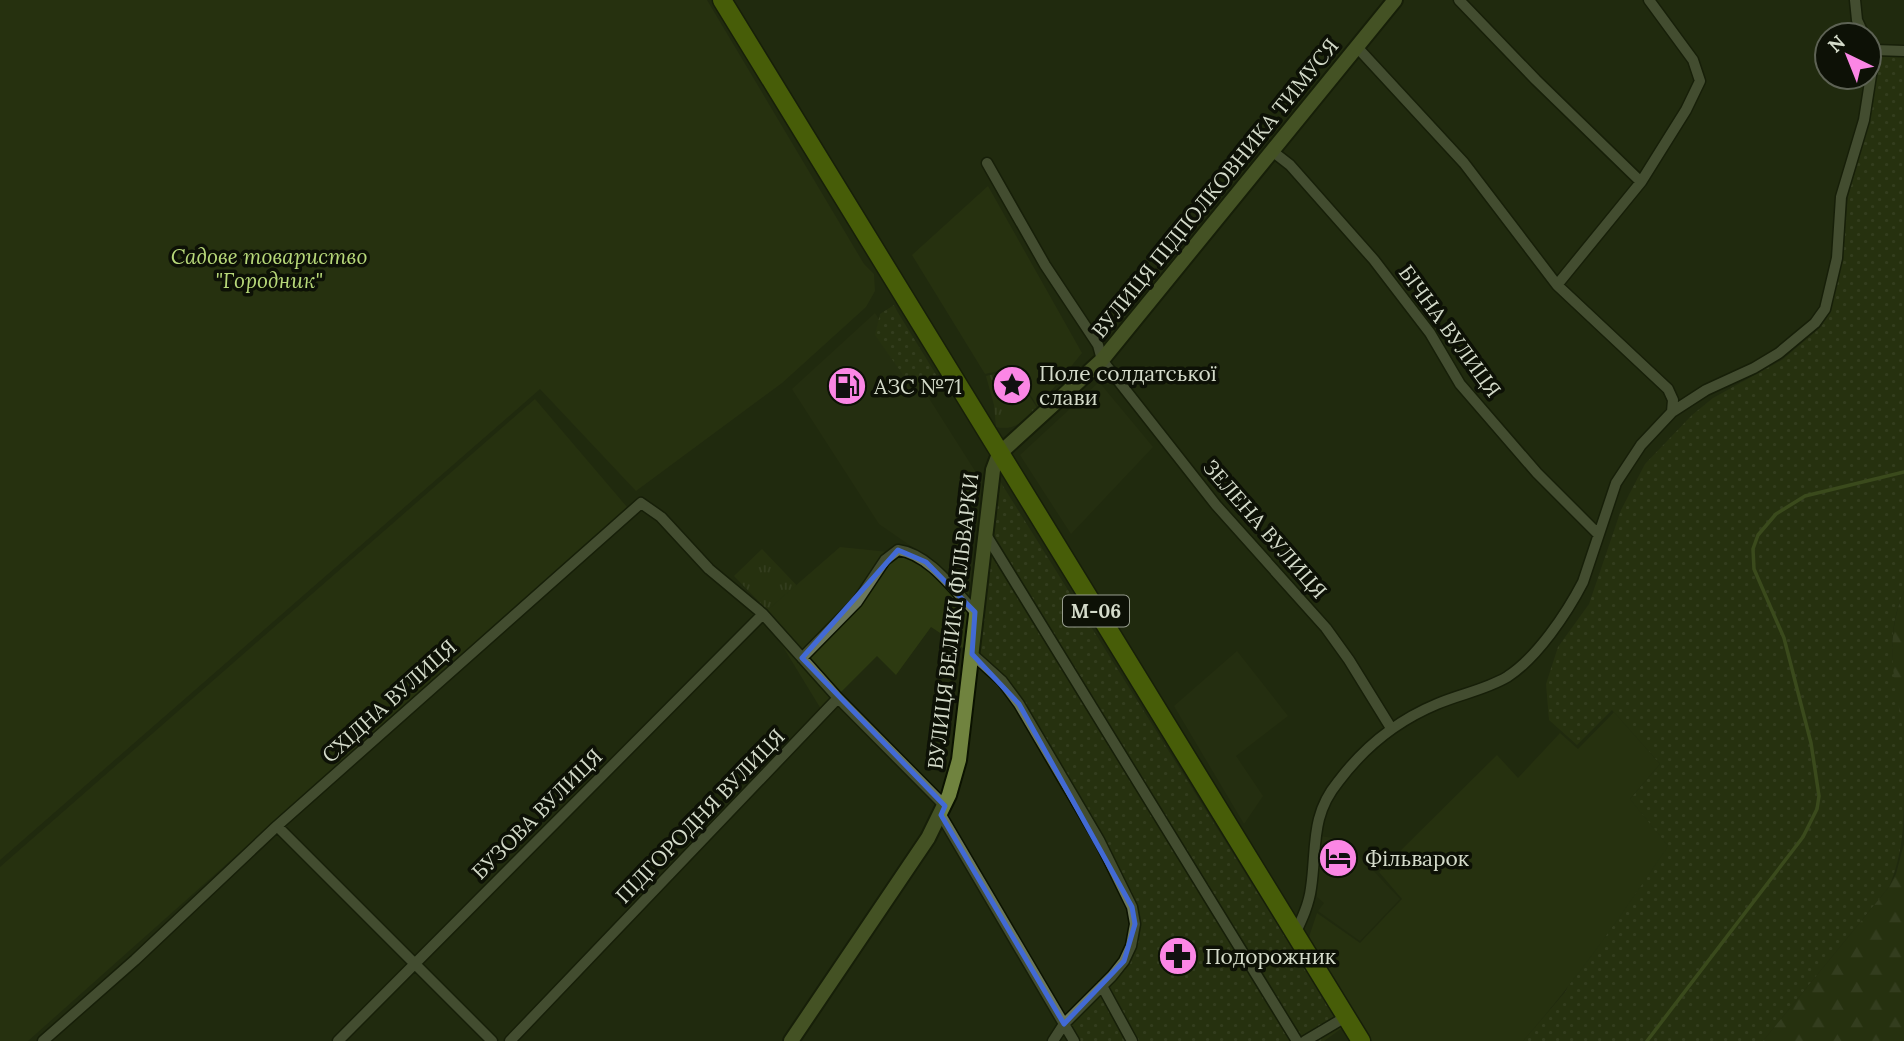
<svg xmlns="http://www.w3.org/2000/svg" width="1904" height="1041" font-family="Lora,serif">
<defs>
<pattern id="grass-dots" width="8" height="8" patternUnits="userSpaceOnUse" patternTransform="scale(1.75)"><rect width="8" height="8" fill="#2d3a11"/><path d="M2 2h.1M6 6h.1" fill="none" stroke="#4b5632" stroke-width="1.8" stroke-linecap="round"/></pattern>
<pattern id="forest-firs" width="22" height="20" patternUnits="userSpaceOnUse" patternTransform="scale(1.75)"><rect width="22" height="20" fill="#2d3a11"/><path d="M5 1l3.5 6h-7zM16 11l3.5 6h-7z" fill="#4b5632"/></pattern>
<pattern id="park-tufts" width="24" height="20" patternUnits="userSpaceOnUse" patternTransform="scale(1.75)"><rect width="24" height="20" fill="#2d3a11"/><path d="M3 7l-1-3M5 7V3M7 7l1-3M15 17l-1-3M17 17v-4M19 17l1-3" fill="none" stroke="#4b5632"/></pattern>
</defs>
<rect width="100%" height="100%" fill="#212a0f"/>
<path fill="#293412" d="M875 313 975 471 963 582 879 524 792 389Z
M1099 382 1153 447 1071 534 1020 455Z
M1237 651 1288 716 1236 756 1263 796 1244 824 1174 706Z
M1315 835 1344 840 1400 899 1360 941 1318 911 1324 903 1317 897Z"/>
<path fill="url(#grass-dots)" d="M1879 54 1904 55V591C1881 645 1898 680 1904 734 1904 749 1904 766 1904 782 1904 821 1904 851 1889 887L1763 1041H1523L1566 991 1630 799 1660 764 1612 710 1577 745 1549 720 1546 684 1558 647 1589 604 1621 510 1645 464 1692 415 1713 398 1782 360 1821 327 1831 311 1842 257 1848 197 1869 123 1874 98 1876 62Z
M894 305 897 311 940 381 930 386 908 382 875 335 880 314Z
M993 470 1342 1028 1324 1041H1073L1064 1024 1112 976 1131 946 1132 907 1019 704 972 654Z"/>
<path fill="url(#forest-firs)" d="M1904 591V735C1895 685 1883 641 1904 591Z
M1904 844V1041H1763L1889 887 1896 874Z"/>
<path fill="url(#park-tufts)" d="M1013 370 1037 408C1025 420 1015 431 996 427L994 405 986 376Z
M762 549 803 592 775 618 734 576Z"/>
<path fill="#2d3a11" d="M0 0H707L864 264 874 274 875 291 866 307 782 383 636 491 540 389 0 860Z
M988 186 1082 353 1038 407 1013 368 985 374 912 255Z
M535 399 627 507 28 1041H0V867Z
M840 547 889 552 920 559 977 597 972 654 931 627 896 675 877 656 841 692 824 714 763 614Z
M1614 712 1660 764 1630 799 1668 846C1623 913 1577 980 1523 1041H1372L1309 937 1317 913 1360 943 1402 899 1379 872 1497 755 1518 778 1560 733 1578 749Z"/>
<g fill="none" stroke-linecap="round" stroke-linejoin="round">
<path stroke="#5a712d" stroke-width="3.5" d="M1647 1041 1803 837 1817 809 1819 796 1811 743 1784 638 1754 569 1753 549 1758 535 1776 514 1805 496 1904 472"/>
<g stroke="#0b1200" stroke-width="13">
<path id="street" d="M1459 0 1536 80 1641 182
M1855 0 1857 20 1864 35
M1356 46 1464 163 1557 285 1668 389 1673 400 1672 412
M1272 151 1290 165 1374 260 1430 333 1460 384 1537 473 1598 534
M987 163 1045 265 1098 345 1102 360 1216 505 1326 628 1349 660 1391 728
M1557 285 1641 182 1686 110 1700 81 1693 60 1649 0
M985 533 1297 1041
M972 654 1002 681 1019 704 1099 840 1132 907 1135 924 1131 946 1124 961 1112 976 1064 1024 1053 1041
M802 658 857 602 885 560 898 550C929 554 954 590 975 612
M941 815 1074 1041
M277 826 492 1041
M1295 934C1302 919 1309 904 1311 888 1317 848 1310 816 1338 782 1365 746 1396 721 1437 704 1460 694 1485 690 1507 677 1537 658 1567 613 1583 582L1616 483 1641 445 1672 412 1706 390 1754 368 1779 353 1815 323 1825 309 1837 258 1841 197 1864 120 1875 50 1904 51
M1102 986 1132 1041
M43 1041 135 960 277 826 641 503 661 517 709 569 763 614 838 698 945 806
M338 1041 763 614
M510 1041 838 698
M1305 1041 1349 1015"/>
</g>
<g stroke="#0b1200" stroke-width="18">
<path id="secondary" d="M791 1041 928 838 949 795 959 760 993 470 999 454 1102 360 1395 0"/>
</g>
<g stroke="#0b1200" stroke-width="21">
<path id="highway" d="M722 0 1361 1041"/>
</g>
<use href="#street" stroke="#6d785a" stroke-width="10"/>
<use href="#secondary" stroke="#70833f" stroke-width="14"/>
<use href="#highway" stroke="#769c01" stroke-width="18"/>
</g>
<path d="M0 0H1904V1041H0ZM898 550 926 562 975 612 972 654 1019 704 1132 907 1135 924 1124 961 1064 1024 941 815 945 806 802 658Z" fill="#212a0f" fill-opacity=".55" fill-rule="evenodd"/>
<path fill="none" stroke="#426ad5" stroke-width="5" stroke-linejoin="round" d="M898 550 926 562 975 612 972 654 1019 704 1132 907 1135 924 1124 961 1064 1024 941 815 945 806 802 658Z"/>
<defs>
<g id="sight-disc" transform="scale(2.0125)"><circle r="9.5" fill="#fb86e5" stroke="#0d1106"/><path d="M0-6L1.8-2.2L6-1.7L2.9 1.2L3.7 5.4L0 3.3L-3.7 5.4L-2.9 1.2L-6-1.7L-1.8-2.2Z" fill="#111"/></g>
<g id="fuel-disc" transform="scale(2.0125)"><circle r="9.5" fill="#fb86e5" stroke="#0d1106"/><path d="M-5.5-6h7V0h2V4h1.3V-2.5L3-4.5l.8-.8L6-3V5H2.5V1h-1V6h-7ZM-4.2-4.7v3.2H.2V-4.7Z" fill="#111"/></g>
<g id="hotel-disc" transform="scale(2.0125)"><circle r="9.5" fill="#fb86e5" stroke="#0d1106"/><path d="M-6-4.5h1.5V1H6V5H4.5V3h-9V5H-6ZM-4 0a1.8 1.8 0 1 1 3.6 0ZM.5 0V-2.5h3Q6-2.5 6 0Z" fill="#111"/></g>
<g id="pharmacy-disc" transform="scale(2.0125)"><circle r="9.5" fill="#fb86e5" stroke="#0d1106"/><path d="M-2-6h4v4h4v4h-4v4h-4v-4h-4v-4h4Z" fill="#111"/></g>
</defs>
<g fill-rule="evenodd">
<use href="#sight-disc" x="1012" y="385"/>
<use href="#fuel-disc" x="847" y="386"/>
<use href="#hotel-disc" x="1338" y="858"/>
<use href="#pharmacy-disc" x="1178" y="956"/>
</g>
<g text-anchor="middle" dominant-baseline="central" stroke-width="7" stroke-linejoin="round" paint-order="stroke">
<rect fill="#0d1106" stroke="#989e8f" stroke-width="2" x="1063" y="595.5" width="66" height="31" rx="5"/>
<g font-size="19" font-weight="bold" fill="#d4dbca">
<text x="1096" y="611">М-06</text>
</g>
<g font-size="21" fill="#d4dbca" stroke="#0d1106">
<text transform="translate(1215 188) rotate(-51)">ВУЛИЦЯ ПІДПОЛКОВНИКА ТИМУСЯ</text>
<text transform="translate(1450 331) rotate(54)">БІЧНА ВУЛИЦЯ</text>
<text transform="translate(1265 529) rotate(49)">ЗЕЛЕНА ВУЛИЦЯ</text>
<text transform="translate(953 621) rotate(-83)">ВУЛИЦЯ ВЕЛИКІ ФІЛЬВАРКИ</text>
<text transform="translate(389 701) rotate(-42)">СХІДНА ВУЛИЦЯ</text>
<text transform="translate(537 814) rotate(-45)">БУЗОВА ВУЛИЦЯ</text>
<text transform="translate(700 816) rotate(-46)">ПІДГОРОДНЯ ВУЛИЦЯ</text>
</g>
<g font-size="21" font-style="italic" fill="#b7d879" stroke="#0d1106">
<text x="269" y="256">Садове товариство<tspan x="269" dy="24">"Городник"</tspan></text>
</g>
<g font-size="21" fill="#d4dbca" stroke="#0d1106" text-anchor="start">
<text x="1039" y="373">Поле солдатської<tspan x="1039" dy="24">слави</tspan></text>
<text x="874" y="386">АЗС №71</text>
<text x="1365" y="858">Фільварок</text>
<text x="1205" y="956">Подорожник</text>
</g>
</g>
<g transform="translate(1848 56) rotate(317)"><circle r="33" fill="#0d1106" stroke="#5d6254" stroke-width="2"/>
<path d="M0-5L12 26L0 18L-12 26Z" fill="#fb86e5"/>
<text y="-10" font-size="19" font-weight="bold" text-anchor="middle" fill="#d4dbca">N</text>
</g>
</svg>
